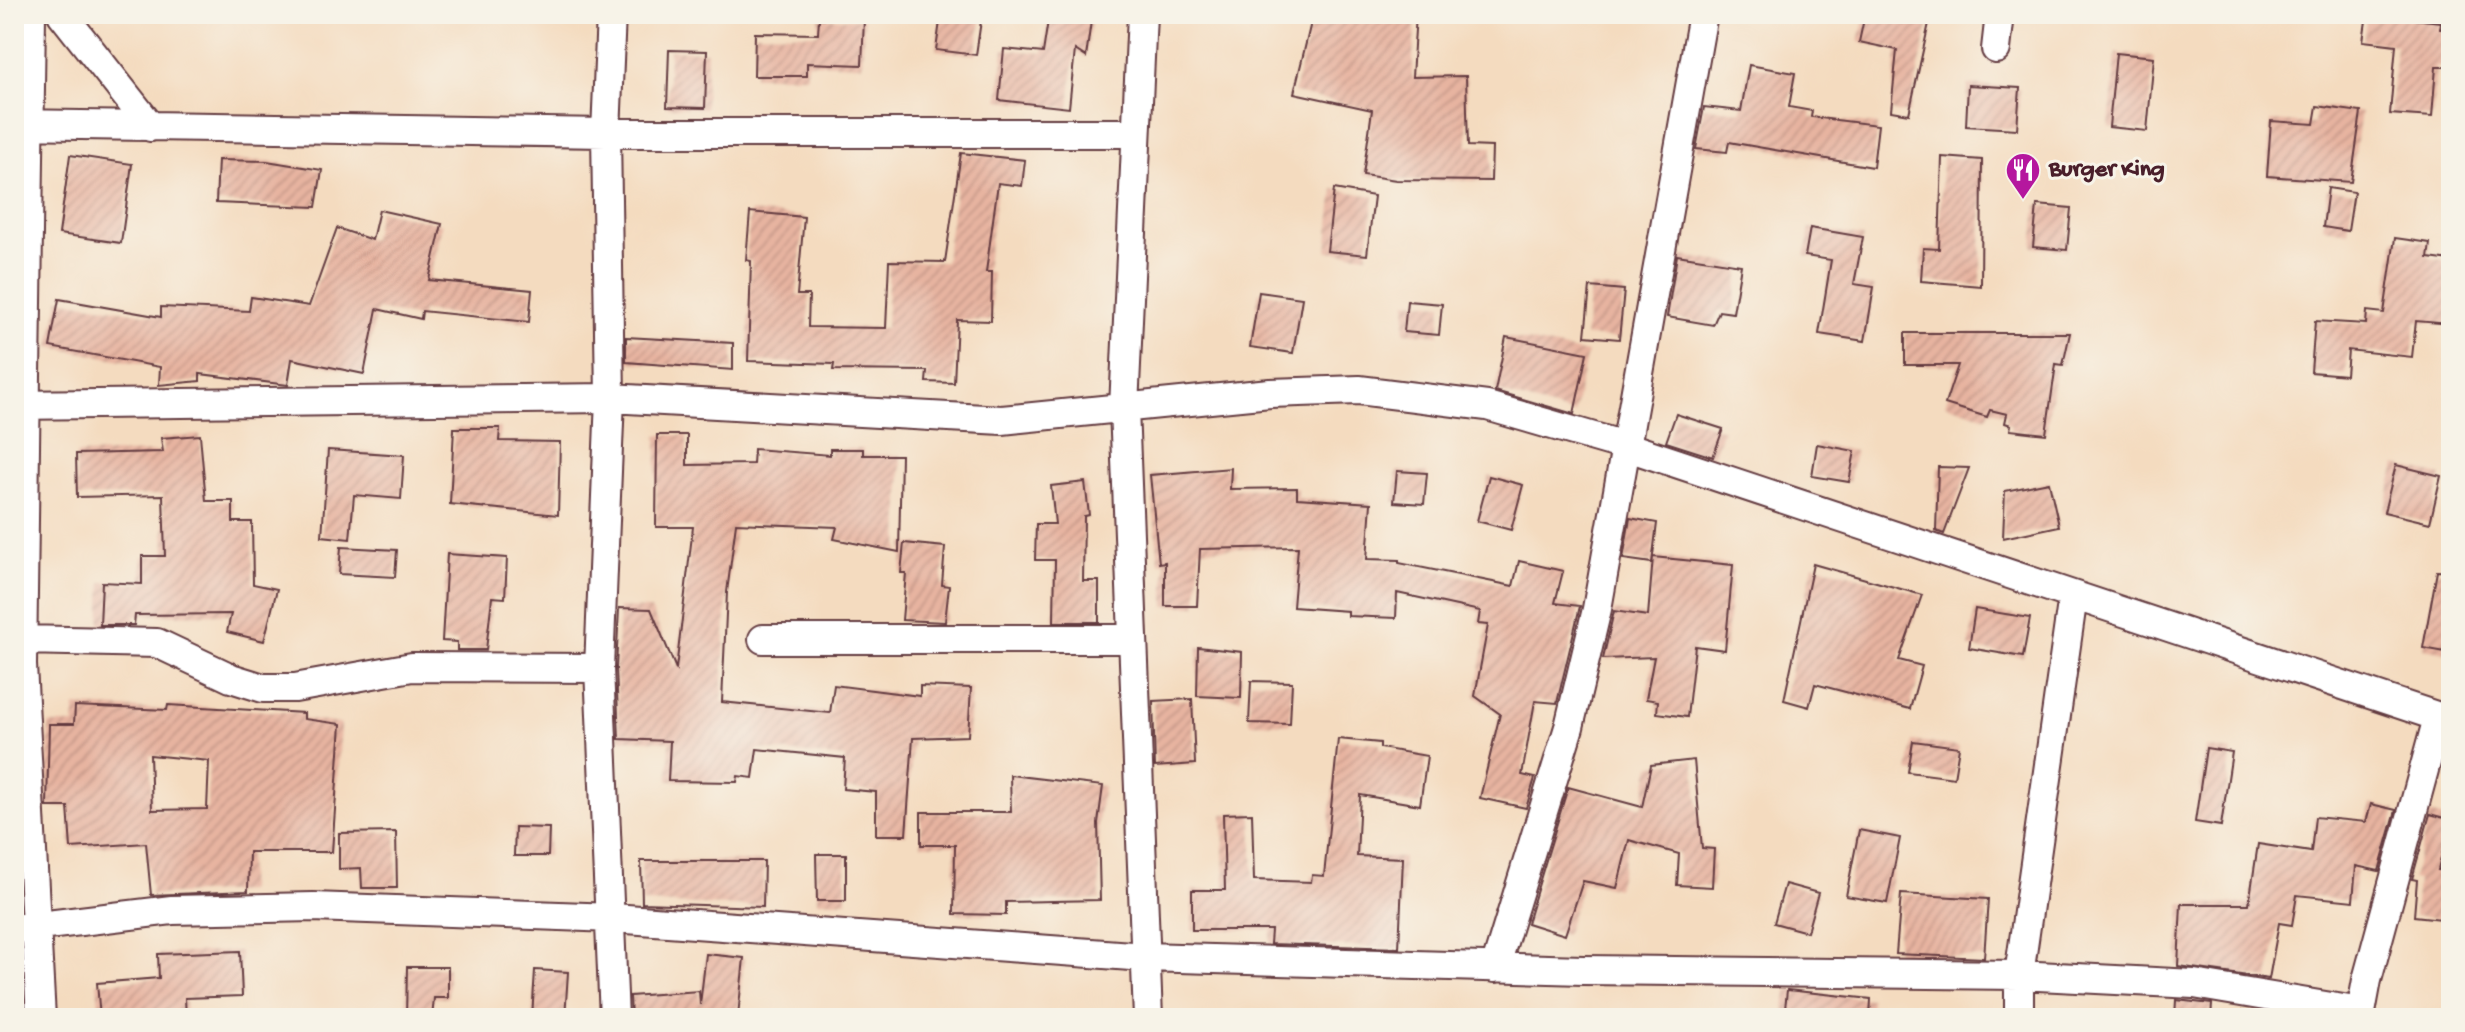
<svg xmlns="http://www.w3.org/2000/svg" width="2465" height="1032" font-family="'Gochi Hand',sans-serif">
<defs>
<pattern id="building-hatch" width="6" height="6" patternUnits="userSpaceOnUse" patternTransform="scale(2)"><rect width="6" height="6" fill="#e7b4a0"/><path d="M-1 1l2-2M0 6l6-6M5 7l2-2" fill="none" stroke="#c89a8a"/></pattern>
</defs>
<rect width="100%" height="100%" fill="#f7f3e8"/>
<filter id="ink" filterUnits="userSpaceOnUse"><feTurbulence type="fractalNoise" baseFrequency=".0125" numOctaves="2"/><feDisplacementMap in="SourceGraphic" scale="16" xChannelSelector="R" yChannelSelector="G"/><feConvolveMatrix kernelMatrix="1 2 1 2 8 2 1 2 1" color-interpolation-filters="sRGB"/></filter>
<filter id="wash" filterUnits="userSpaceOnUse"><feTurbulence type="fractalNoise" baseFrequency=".006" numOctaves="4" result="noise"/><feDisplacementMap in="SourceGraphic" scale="32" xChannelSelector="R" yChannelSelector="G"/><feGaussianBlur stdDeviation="1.8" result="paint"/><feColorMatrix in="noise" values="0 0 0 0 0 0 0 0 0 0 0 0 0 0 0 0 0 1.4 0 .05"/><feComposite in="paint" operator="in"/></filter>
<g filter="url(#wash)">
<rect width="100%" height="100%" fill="#f4dbbf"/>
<g id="blocks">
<path fill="url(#building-hatch)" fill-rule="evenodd" d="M941 14H982L976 55 936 50Z
M1049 14H1092L1086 57 1075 50 1069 108 999 100 1004 49 1043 53Z
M1313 14H1416L1412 77 1466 76 1468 146 1492 147 1491 181 1396 180 1363 175 1372 110 1294 93Z
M1865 14H1931L1909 114 1891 111 1897 50 1859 42Z
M2367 14 2441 22 2440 29H2451V67H2436L2432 117 2390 114 2396 45 2363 41Z
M819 18 864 19 862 65 807 63V76H754L755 33 818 34Z
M669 50 707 51 705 108 667 107Z
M2116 53 2154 57 2147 131 2109 127Z
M1749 65 1795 73 1789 107 1812 111 1811 117 1878 125 1873 167 1729 142 1727 152 1696 149 1704 107 1741 111Z
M1968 85 2020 88 2017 129 1966 126Z
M2317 106 2361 112 2351 182 2267 176 2271 121 2314 124Z
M961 153 1025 160 1022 186 998 183 986 272H992L991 321 957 320 954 383 926 382 927 371 833 370 834 364 748 361 751 261 746 260 750 212 804 217 797 295H809L808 327 886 328 889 261 945 262Z
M70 155 132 164 121 243 59 234Z
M1942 157 1982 160 1981 286 1921 281 1923 248 1939 249Z
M218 160 267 161 322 170 316 207 216 203Z
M2328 188 2354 192 2348 231 2323 227Z
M1334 189 1374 196 1367 255 1327 251Z
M2037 205 2071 208 2067 250 2033 247Z
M379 210 442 224 429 280 532 290 529 322 422 311 421 319 377 309 364 374 292 359 288 385 200 374V381L159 385 160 367 50 347 59 299 161 317V307L249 311 251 297 309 306 337 228 372 240Z
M1810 228 1863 237 1854 284 1874 287 1865 341 1819 334 1831 260 1805 256Z
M2395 238 2430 243 2428 258 2451 261V324L2416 321 2412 357 2348 350 2346 375 2311 372 2315 321 2366 324 2367 311 2384 313Z
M1677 255 1741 265 1733 313 1719 311 1713 325 1667 317Z
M1590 287 1624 290 1619 339 1585 336Z
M1259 292 1302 298 1293 353 1250 347Z
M1407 301 1442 304 1439 335 1404 332Z
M1905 333H2070L2063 365 2056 364 2046 434 2010 430 2011 425 2005 423 2007 414 1990 410 1987 417 1945 404 1958 365H1905Z
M626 337 733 343V370L626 362Z
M1506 337 1587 353 1574 414 1495 391Z
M1676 414 1723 429 1713 457 1666 442Z
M454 428H500L499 441 560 442 558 515 450 504Z
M200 435 206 501H233V522H252L253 584 277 589 264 641 227 632 231 614 135 615 134 625H100L102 582 142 584V556H165L163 495 77 497 76 454 163 452 161 438Z
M657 435H687V465L753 464 754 449 830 455V449H863V455H901L899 552 834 539 837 527 736 523 727 592 722 702 830 713 834 685 920 696V686L971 688 968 736 913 738 906 835H876V792L843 789 845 758 757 749 753 778 738 776 737 782 668 781 670 741 619 739 616 668 619 608 651 609 676 669 693 527H656Z
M1817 444 1855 451 1849 482 1812 476Z
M328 450 404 455 401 499 354 495 350 539 322 536Z
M2396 465 2441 476 2430 523 2384 512Z
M1938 467 1969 468 1944 534 1936 531Z
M1231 468 1230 489 1297 488V498L1371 503 1367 559 1399 560V563L1513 586 1519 561 1563 571 1555 603 1580 606 1557 703 1535 701 1522 775 1535 778 1526 808 1480 798 1500 714 1475 696 1488 625 1478 624 1480 611 1397 593 1396 618 1348 616V611L1293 607 1298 547 1200 549 1197 606H1165V562L1159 563 1150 475Z
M1397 471 1427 473 1424 504 1394 502Z
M1489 476 1523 485 1511 530 1477 521Z
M1085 482 1089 515 1084 516 1083 581H1099V622H1054L1055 560H1035L1036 524H1055L1051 486Z
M2049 482 2059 526 2003 538 2005 491Z
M1630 518 1657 523 1652 563 1623 559Z
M904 543 945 547 942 585 949 586 945 622 902 620 906 573H901Z
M341 547 397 550 395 577 339 574Z
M447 554 507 558 505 598 492 597 486 650H457V642L442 641Z
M1653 557 1733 565 1725 650 1695 646 1687 717 1657 713 1658 701 1646 699 1654 657 1603 659 1614 611 1648 616Z
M1813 564 1922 595 1899 660 1922 666 1910 709 1815 684 1809 707 1784 700Z
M2437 571 2451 572V653L2423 648Z
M1975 609 2030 618 2023 657 1969 648Z
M1198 647 1242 652 1241 698 1197 696Z
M1251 681 1292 682 1290 724 1249 723Z
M1192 699 1195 764 1155 767 1153 701Z
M168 705 304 713V719L341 724 332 852H249L248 891 151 895 146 843 71 848 68 807H47L49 724H74L75 706 167 710ZM150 755 209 761 207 809 152 810Z
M1338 739 1380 743V748L1427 756 1420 805 1360 795 1357 856 1403 858 1399 948 1270 944 1271 930H1192V890H1225L1223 814 1252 813 1254 880 1311 882 1312 875 1324 876Z
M1913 741 1959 747 1954 778 1908 772Z
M2206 748 2232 752 2221 826 2195 822Z
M1694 760 1702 848 1714 849 1712 887 1677 885 1679 854 1629 840 1617 888 1583 881 1565 935 1527 923 1568 787 1642 807 1651 765Z
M1010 775 1103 786 1098 823 1100 900 1006 902V915L954 914 955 845H921V812H1011Z
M2371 804 2396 810 2379 871 2356 866 2353 901 2297 895 2292 925 2279 923 2269 979 2178 966 2181 904H2249L2258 844 2311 852 2315 817 2366 822Z
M2430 814 2451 820 2438 870 2451 871V920L2414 916 2417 880 2412 879Z
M515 827 549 828 548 856H514Z
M1859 830 1900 838 1887 903 1846 896Z
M396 832 397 888H362L361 868 339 869V833Z
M816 854H846V901H817Z
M641 861H764L763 907 642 903Z
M1785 884 1818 893 1807 932 1774 923Z
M1901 894 1988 899 1984 958 1896 954Z
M240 951 242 996 185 998 186 1018H100L97 983 159 978 158 954Z
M706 954 744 958 738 1016 700 1012 701 1018H631L630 996 699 991 700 1005Z
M407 967H448V998H434L432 1018H406Z
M535 970 568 972 565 1018H532Z
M1787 990 1871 999 1870 1018H1784Z
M2176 1000 2212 1004 2211 1018H2175Z"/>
</g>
</g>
<g filter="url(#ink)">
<use href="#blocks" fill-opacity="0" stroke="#643b41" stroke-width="2"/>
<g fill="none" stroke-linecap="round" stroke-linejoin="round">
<g stroke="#643b41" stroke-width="32">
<path id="minor" d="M31 14 22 665 41 1018
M62 14 151 127
M611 14 606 133 610 398 599 668 614 1018
M1142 14 1124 408 1148 1018
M1996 49 2000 14
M14 124 606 133H1135
M14 405 610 398 1002 420 1270 393 1359 390 1487 406 1625 446 2451 721
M763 639H1133
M23 640 157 643 231 678 263 688H295L412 667 599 668
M14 929 172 910 313 907 613 918 1145 957 1583 970 2019 975 2194 984 2361 1012
M1495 968 1569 727 1597 609 1703 14
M2019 1018V975L2073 596
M2360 1018 2367 980 2438 718"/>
</g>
<use href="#minor" stroke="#fff" stroke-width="28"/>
</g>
</g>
<defs>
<g id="restaurant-pin" transform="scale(1.8)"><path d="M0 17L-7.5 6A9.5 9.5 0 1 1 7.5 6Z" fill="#b5179e" stroke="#f7f3e8"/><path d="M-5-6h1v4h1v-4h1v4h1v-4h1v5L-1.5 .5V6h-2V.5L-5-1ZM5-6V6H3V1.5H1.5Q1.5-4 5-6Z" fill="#fff"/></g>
</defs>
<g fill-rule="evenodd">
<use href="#restaurant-pin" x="2023" y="170"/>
</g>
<g text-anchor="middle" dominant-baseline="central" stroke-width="6" stroke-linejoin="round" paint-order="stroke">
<g font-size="24" font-weight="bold" fill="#4a1f2b" stroke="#f7f3e8" text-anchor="start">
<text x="2049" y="170">Burger King</text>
</g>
</g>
<rect width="2465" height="1032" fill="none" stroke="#f7f3e8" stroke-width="48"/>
</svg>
